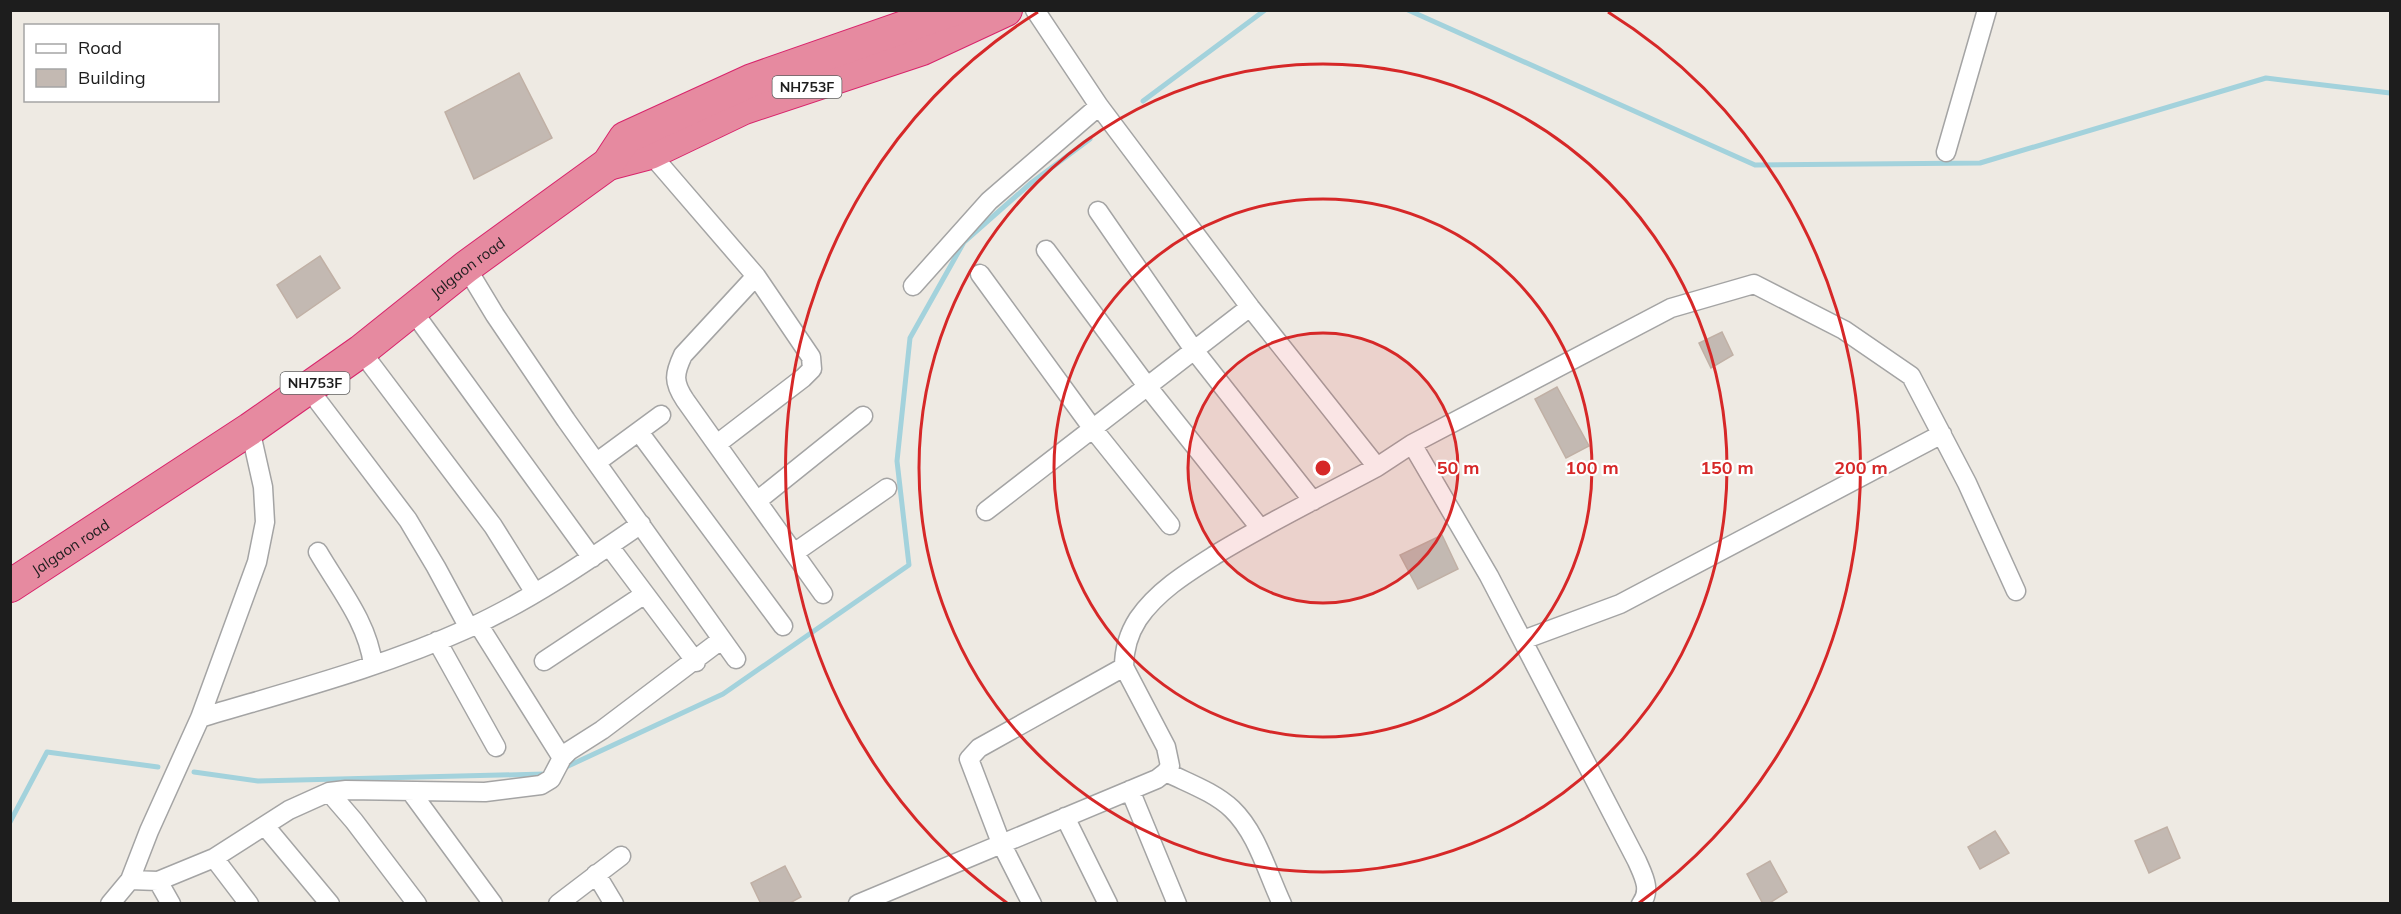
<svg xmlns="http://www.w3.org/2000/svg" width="2401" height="914" font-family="Mulish,sans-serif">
<rect width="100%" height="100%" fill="#eeeae3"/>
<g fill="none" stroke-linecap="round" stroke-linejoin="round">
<path stroke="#a3d2dc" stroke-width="5" d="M1408 10 1755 165 1980 163 2266 78 2390 93
M1143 101 1265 10
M566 767 723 694 909 565 897 461 910 338 964 242 1031 183 1090 139
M194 772 258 781 545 774
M10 822 47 752 158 767"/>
</g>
<path fill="#c3b9b2" stroke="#c0b0a5" stroke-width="1.5" d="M519 73 552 138 474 179 445 112Z
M320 256 340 288 297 318 277 285Z
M1722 332 1733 355 1711 368 1699 343Z
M1557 387 1589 446 1566 458 1535 399Z
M1442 535 1458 569 1418 589 1400 555Z
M2167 827 2180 858 2149 873 2135 841Z
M1995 831 2009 853 1980 869 1968 847Z
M1770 861 1787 892 1768 904H1763L1747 874Z
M785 866 801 897 788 904H761L751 883Z"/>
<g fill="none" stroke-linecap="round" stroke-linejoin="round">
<g stroke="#a4a4a4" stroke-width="21">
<path id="street" d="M1946 152 1987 10
M650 153 756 276 811 357 812 369 803 378 717 444
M1098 211 1194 350 1313 501
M1046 250 1147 386 1260 528
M466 267 495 315 566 420 736 659
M980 274 1093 429 1170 525
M756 276 683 355C674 374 673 382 685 400L823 594
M913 286 989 201 1099 106
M1250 307 1377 467 1412 444 1671 308 1754 284 1844 330 1911 376 1967 483 2016 591
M412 310 592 558
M361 351 493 526 535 593
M308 388 408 520 436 567 469 628
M639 432 783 626
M1412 444 1489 576 1637 861C1643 875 1652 890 1641 904
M597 462 661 415
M757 501 863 416
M986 511 1250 307 1099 106 1035 10
M609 546 696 662
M318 552C339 588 368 623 373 665
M794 553 887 488
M478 624 562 758
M1523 640 1620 604 1942 434
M437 641 496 747
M544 661 645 594
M200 718C290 691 383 667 469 628 530 600 586 562 641 524
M1166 772C1188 783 1214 792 1232 809 1257 833 1267 872 1282 904
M1130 790 1177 904
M329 792 354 821 417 904
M411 792 493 904
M1065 817 1108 904
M265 826 330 904
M214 858 249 904
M596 874 614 904
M130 880 158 881 214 858 289 810 329 792 346 790 485 792 541 785 551 779 562 758 569 751 602 730 721 640
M158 881 171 904
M110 904 130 880 149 831 200 718 257 562 265 522 263 487 250 429
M558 904 621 856
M858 904 1157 779 1166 772 1170 766 1166 747 1124 667C1124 651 1129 633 1138 619 1157 591 1188 572 1215 555 1267 523 1323 496 1377 467
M1032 904 1001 843 969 759 979 748 1124 667"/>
</g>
<g stroke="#d8246b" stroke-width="34">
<g id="highway">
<path d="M608 164 650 153 744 108 922 49 1006 10"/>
<path id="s1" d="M10 586 250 429 361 351 466 267 608 164 625 138 752 80 953 10"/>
</g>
</g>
<use href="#street" stroke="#fff" stroke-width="18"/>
<use href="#highway" stroke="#e68aa0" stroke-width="32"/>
</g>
<circle cx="1323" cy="468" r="135" fill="#d62828" fill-opacity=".12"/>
<g fill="none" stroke="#d62828" stroke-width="3">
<circle cx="1323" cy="468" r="135"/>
<circle cx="1323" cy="468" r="269"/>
<circle cx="1323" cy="468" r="404"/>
<path d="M1007 903A538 538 0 0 1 1038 12M1608 12A538 538 0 0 1 1639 903"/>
</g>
<g text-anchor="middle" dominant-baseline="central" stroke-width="4.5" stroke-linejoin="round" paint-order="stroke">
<g fill="#fff" stroke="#616161" stroke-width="1.5">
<rect x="772.5" y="76" width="69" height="22" rx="4.5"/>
<rect x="280.5" y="372" width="69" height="22" rx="4.5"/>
</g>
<g font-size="14" font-weight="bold" fill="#1d1d1d">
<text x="807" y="87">NH753F</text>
<text x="315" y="383">NH753F</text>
</g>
<g font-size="15" fill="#1d1d1d" stroke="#fff">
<text stroke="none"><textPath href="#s1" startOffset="558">Jalgaon road</textPath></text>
<text stroke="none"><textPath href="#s1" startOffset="72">Jalgaon road</textPath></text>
</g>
</g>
<circle cx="1323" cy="468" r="9" fill="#d62828" stroke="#fff" stroke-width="3"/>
<g font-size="18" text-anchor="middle" font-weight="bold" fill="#d62828" stroke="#fff" stroke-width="4.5" stroke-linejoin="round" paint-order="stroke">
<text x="1458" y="474">50 m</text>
<text x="1592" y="474">100 m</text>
<text x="1727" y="474">150 m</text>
<text x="1861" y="474">200 m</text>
</g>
<rect width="2401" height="914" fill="none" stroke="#1d1d1d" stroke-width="24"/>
<rect x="24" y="24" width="195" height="78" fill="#ffffff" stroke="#a5a5a5" stroke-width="1.5"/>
<rect x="36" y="44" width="30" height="9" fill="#ffffff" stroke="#a5a5a5" stroke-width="1.5"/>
<text x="78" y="54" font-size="18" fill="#1d1d1d">Road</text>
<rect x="36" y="69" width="30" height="18" fill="#c3b9b2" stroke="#a5a5a5" stroke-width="1.5"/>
<text x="78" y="84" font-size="18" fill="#1d1d1d">Building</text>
</svg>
